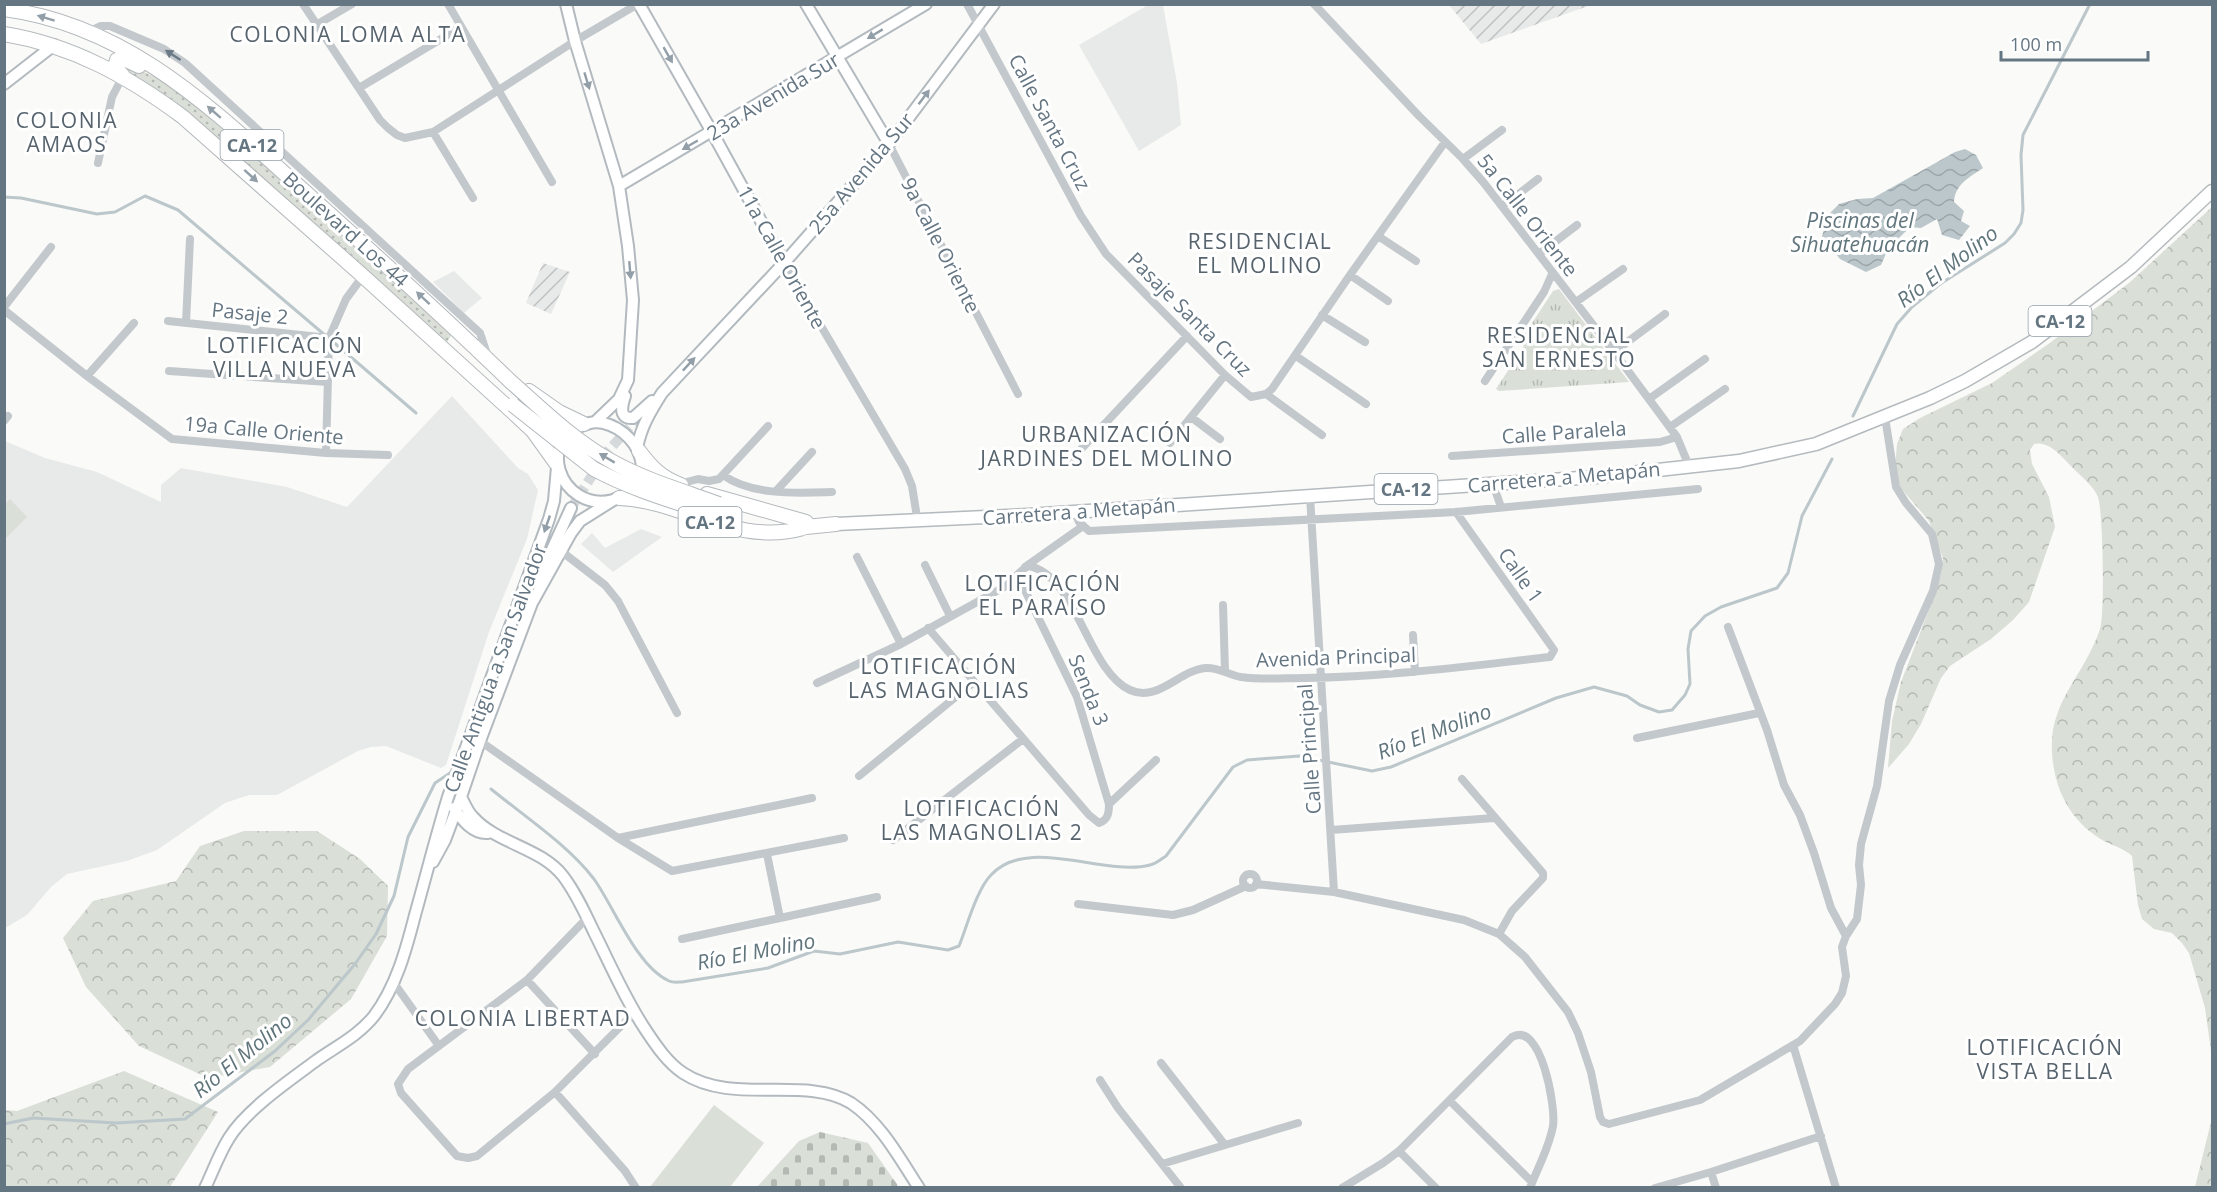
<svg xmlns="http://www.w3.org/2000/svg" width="2217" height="1192" font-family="'Open Sans',sans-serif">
<defs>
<pattern id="industrial-furrows" width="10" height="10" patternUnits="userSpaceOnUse" patternTransform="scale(1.5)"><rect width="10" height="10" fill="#e8e9e9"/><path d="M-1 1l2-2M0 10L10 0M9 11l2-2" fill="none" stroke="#c0c1c2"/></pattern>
<pattern id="grass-dots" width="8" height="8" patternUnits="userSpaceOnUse" patternTransform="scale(1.5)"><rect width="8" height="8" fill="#dadfd7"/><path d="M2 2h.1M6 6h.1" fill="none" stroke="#b4b9b4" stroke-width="1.8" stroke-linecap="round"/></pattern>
<pattern id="forest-crowns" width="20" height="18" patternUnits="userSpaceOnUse" patternTransform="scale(1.5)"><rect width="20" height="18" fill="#dadfd7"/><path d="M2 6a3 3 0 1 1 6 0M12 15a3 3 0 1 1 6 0" fill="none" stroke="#b4b9b4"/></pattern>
<pattern id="cemetery-stones" width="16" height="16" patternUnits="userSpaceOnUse" patternTransform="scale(1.5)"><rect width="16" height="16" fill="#dadfd7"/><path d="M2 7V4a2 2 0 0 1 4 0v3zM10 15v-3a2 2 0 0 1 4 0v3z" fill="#b4b9b4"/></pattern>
<pattern id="park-tufts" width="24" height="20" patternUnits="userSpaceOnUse" patternTransform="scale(1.5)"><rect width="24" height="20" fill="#dadfd7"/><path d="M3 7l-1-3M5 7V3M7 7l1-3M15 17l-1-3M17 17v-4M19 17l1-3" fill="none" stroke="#b4b9b4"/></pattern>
<pattern id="water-waves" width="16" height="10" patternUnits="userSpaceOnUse" patternTransform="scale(1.5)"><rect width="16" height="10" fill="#bbc7cb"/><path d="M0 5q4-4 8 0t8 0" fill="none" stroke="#9ca6aa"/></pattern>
</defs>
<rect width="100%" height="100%" fill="#fafaf8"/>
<path fill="#e8e9e9" d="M1148 5H1163L1177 83 1181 125 1139 151 1079 45Z
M454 271 482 298 464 313 433 282Z
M452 396 518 468 528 474 538 490 527 539 489 632 446 765 441 768 386 746 371 747 358 751 277 795H249L225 803 157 850 127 861 67 874 51 887 27 915 5 928V441L45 458 97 472 161 502V485L181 468 287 487 347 507Z
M641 529 662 537 613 572 581 544 592 533 605 548Z"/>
<path fill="url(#industrial-furrows)" d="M1449 5H1591L1481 44Z
M543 263 570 272 551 314 526 303Z"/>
<path fill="url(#grass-dots)" d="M126 63 165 82 215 119 452 334 447 342 223 147 125 72 122 64Z"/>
<path fill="url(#forest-crowns)" d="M2212 207V1058L2205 1008 2189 953 2182 943 2172 933 2154 929 2142 919 2138 905 2132 856C2125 849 2114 846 2104 841 2077 826 2059 799 2054 769 2042 705 2082 682 2100 629 2105 615 2103 511 2098 497 2094 486 2079 475 2071 466 2062 457 2049 440 2034 444L2030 450 2032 464 2049 497 2055 527 2029 602 2013 620 1991 639 1950 666 1941 678 1921 724 1909 744 1888 768 1892 721 1901 682 1932 602 1941 574 1943 558 1929 521 1899 486 1895 469 1897 444 1903 429 1920 418 1992 383 2047 345 2129 283Z
M244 831H317L360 859 388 886 387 936 351 999 270 1067 208 1078 139 1046 86 987 63 938 93 901 176 881 200 846Z
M124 1071 218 1112 170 1187H5V1110L17 1111Z
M2212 1118V1187H2195Z"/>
<path fill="url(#cemetery-stones)" d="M820 1132 868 1143 899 1187H757L799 1141Z"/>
<path fill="url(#park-tufts)" d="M1559 289 1629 382 1499 391 1496 389 1524 346 1519 343 1553 291Z"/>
<path fill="#dadfd7" d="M10 499 27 517 5 539V504Z
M714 1105 764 1143 730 1187H650Z"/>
<path fill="url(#water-waves)" d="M1965 149 1976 155 1983 168C1970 177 1955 184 1954 202L1964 211 1961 221 1970 226 1959 240 1942 235 1937 219 1921 228 1910 227 1888 249 1881 265 1866 272 1840 259 1822 236 1829 214 1839 204 1857 199 1873 198 1955 152Z"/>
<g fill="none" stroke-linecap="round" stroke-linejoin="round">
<path stroke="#bbc7cb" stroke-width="3" d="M4 197 21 198 97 214 115 212 145 196 178 210 326 336
M331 340 416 413
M1853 416 1897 324 1912 307 1940 284 2005 243 2014 234 2021 223 2023 210 2021 155 2023 135 2090 4
M491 789C524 816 568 845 594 879 614 907 637 967 669 981 673 983 678 982 682 982L768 968 814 951 840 954 898 942 948 950 959 946C967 926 977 889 991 875 1028 835 1103 877 1150 865 1156 864 1161 859 1166 856L1233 767 1247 760 1299 756 1372 771 1391 767 1556 698 1594 687 1627 696 1640 705 1659 712 1672 710 1685 695 1690 684 1688 649 1691 631 1705 616 1721 607 1777 588 1788 573 1802 516 1832 459
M4 1124 33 1118 116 1123 185 1119 275 1051 308 1020 355 964 376 934 394 896 408 837 435 783 453 771"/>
<path stroke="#d5d9db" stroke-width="10" stroke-dasharray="10 5" stroke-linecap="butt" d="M571 508 608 451 636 420"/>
<g stroke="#b3babf" stroke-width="14">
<path id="secondary" d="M566 4 575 41 619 186 628 246 633 300 628 380 619 399 595 422
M639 4 712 132 784 263
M806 4 889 144
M4 84 54 45
M619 186 926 4
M625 396C622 405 618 419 633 418L652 401
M595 422C639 424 665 486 613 500 560 514 530 433 595 422Z
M637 448C641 427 650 412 662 393L784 263 889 144 994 4
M537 582 571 508
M461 797C465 804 467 811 473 817 497 844 540 847 563 876 576 893 585 913 594 932 611 966 626 1001 647 1032 657 1047 668 1063 683 1073 733 1106 805 1075 851 1103 881 1123 900 1159 919 1188
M454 808C462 820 473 834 488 833
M433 862 445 840 461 797 480 741 532 603 571 533 580 521 615 499
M205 1188C213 1171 219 1154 229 1138 246 1110 290 1080 317 1060 337 1046 359 1035 374 1016 396 987 406 950 415 915 426 876 436 836 448 797L549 519 554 501 557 467"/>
</g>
<g stroke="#b5babe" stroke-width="15">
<path id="primary" d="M836 524 1028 515 1595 477 1739 461 1816 444 1930 398 1965 381 2032 342 2131 267 2212 191"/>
</g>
<g stroke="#b4b9bd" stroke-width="16">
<path id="highway" d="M4 9C134 26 220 117 313 199 380 259 446 319 510 381
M4 34C72 45 129 77 183 117L363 276 516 415 533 431 556 463
M123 76 115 67 117 60 124 59 139 66
M529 391 559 412 584 424
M639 451C651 467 661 478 681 485
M707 494 806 522
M619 498C681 500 736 547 803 528
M796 528 836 524"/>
</g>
<path stroke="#c3c8cc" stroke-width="8" d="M303 4 380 120 388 128 397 135 405 138 433 132 575 41 638 4
M448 4 552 182
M967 4 1081 216 1106 254 1225 375 1251 397 1266 394 1272 389 1350 275 1445 142
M1314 4 1419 116 1463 159 1484 183 1614 352 1677 437 1689 466
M316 25 352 4
M88 32 101 26H110L164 49 185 63 480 333 487 354
M359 88 461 27
M433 132 473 198
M889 144 1018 394
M1463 159 1502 130
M98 163 112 97 123 76
M1503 206 1538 179
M1378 236 1416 261
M1539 254 1577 225
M784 263 905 469 912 486 916 511
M1350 275 1388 301
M1576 302 1623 269
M4 307 51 247
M4 310 87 376 172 439 326 453 388 455
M1322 315 1365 342
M168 321 329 338
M186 323 190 239
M1614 352 1665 314
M1296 356 1366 404
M169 371 328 382
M87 376 134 323
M1485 381 1544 292 1552 274
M1266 394 1322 435
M1649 399 1705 359
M1191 417 1220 439
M4 421 8 416
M1670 427 1725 389
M1170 443 1225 375
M326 453 329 338 346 299 363 276
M1452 456 1660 442 1677 437
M1070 461 1187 336
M723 475C752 496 798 493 832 492
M679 484 698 479 709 481 719 479 768 426
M1493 484 1501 507
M776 491 812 452
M1310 496 1334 892
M1075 512 1079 522 1089 531 1456 512 1698 489
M561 551 605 585 618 601 677 713
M857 557 901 644
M925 565 950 616
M1025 567 1083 526
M1223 605 1225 671
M1728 627 1767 730 1784 785 1800 815 1814 853 1831 908 1846 936
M928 628 1089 815 1099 823C1108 820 1109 813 1109 804L1077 697 1018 576
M1413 635 1415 672
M817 683 901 644 1006 586C1014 580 1020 569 1029 566 1077 576 1087 670 1130 690 1158 703 1179 670 1206 668 1218 667 1229 675 1241 677 1262 680 1284 678 1305 678 1387 677 1469 666 1550 657L1554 650 1456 512
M1637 738 1759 713
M480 741 618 838 672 871 844 838
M859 776 974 682
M1462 779 1543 873V878L1512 911 1499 934
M1109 804 1156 760
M1331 830 1494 818
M618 838 812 798
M893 840 1023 739
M767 854 780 918 877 897
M1243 881a7 7 0 1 1 14 0a7 7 0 1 1-14 0Z
M1256 884 1334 892 1464 920 1499 934 1525 957 1568 1012 1578 1033 1591 1072 1600 1117 1603 1122 1609 1124 1700 1100 1800 1041 1835 1004 1842 993 1846 976 1842 947 1846 936 1857 919 1861 885 1859 865 1861 844 1877 786 1889 701 1900 665 1933 591 1939 564 1932 534 1906 503 1896 487 1885 417
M1078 904 1173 915 1193 910 1246 886
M587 918 527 980 408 1069 398 1084 401 1093 457 1156 468 1158 477 1156 555 1092 634 1013
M682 939 780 918
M527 980 595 1054
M394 983 439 1046
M1793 1045 1836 1188
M1161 1063 1225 1145
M1100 1080 1118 1108 1181 1188
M555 1092 625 1171 636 1188
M1450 1101 1532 1182
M1399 1151 1436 1188
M1162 1164 1298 1123
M1711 1172 1716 1188
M1342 1188 1383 1163 1399 1151 1512 1037C1541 1020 1556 1107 1553 1126 1549 1148 1538 1167 1530 1188
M1655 1188 1711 1172 1821 1136"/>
<use href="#secondary" stroke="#fff" stroke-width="10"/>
<use href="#primary" stroke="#fff" stroke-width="12"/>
<use href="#highway" stroke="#fff" stroke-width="14"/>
<g stroke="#b4b9bd" stroke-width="16" stroke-linecap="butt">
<path id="highway-bridge" d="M510 381C542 409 574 441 611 461 645 480 683 491 719 504
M513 405 594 469C633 490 676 502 718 516"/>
</g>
<use href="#highway-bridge" stroke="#fff" stroke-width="14"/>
</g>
<defs><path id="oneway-solid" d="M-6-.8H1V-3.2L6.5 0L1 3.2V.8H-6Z" transform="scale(1.5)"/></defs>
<g fill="#939fa8">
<use href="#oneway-solid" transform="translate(46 18) rotate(-163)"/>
<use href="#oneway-solid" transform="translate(875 34) rotate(149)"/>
<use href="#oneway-solid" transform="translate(668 55) rotate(60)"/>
<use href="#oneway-solid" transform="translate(587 81) rotate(73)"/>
<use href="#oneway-solid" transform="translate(924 97) rotate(-53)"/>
<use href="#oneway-solid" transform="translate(214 112) rotate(-139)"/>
<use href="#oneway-solid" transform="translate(690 145) rotate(150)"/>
<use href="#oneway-solid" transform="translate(251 176) rotate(42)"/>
<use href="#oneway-solid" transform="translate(630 270) rotate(85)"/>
<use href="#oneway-solid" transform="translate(423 298) rotate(-137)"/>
<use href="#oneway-solid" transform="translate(689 364) rotate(-47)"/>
<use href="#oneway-solid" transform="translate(607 458) rotate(-149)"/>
<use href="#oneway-solid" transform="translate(547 524) rotate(109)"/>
</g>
<use fill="#6a7a87" href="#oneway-solid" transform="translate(173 55) rotate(-147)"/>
<g text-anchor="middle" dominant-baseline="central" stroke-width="6" stroke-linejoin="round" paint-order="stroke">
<g fill="#fff" stroke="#939fa8" stroke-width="1.5">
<rect x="220.5" y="130" width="63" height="30" rx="4.5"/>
<rect x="2028.5" y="306" width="63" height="30" rx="4.5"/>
<rect x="1374.5" y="474" width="63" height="30" rx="4.5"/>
<rect x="678.5" y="507" width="63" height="30" rx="4.5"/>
</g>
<g font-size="18" font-weight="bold" fill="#657683">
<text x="252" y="145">CA-12</text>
<text x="2060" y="321">CA-12</text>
<text x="1406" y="489">CA-12</text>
<text x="710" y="522">CA-12</text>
</g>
<g font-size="20" fill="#657683" stroke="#fff">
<text transform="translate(773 96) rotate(-31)">23a Avenida Sur</text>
<text transform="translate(1050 122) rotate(62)">Calle Santa Cruz</text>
<text transform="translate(861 173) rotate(-50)">25a Avenida Sur</text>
<text transform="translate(1528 215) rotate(52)">5a Calle Oriente</text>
<text transform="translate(346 229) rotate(42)">Boulevard Los 44</text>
<text transform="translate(941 245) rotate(63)">9a Calle Oriente</text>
<text transform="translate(782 257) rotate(61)">11a Calle Oriente</text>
<text transform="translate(250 313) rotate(6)">Pasaje 2</text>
<text transform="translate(1190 314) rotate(45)">Pasaje Santa Cruz</text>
<text transform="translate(264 430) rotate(5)">19a Calle Oriente</text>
<text transform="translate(1564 432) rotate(-4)">Calle Paralela</text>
<text transform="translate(1564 477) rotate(-5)">Carretera a Metapán</text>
<text transform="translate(1079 511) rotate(-4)">Carretera a Metapán</text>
<text transform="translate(1521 575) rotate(55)">Calle 1</text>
<text transform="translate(1336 657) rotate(-2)">Avenida Principal</text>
<text transform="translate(495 668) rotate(-70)">Calle Antigua a San Salvador</text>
<text transform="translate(1089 690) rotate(68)">Senda 3</text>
<text transform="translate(1309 749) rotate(-94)">Calle Principal</text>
</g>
<g font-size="21" letter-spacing="1.5" fill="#57646e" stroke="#fff">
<text x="348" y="34">COLONIA LOMA ALTA</text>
<text x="67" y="120">COLONIA<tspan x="67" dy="24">AMAOS</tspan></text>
<text x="1260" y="241">RESIDENCIAL<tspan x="1260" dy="24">EL MOLINO</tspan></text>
<text x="1559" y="335">RESIDENCIAL<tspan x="1559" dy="24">SAN ERNESTO</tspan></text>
<text x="285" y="345">LOTIFICACIÓN<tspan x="285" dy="24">VILLA NUEVA</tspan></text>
<text x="1107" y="434">URBANIZACIÓN<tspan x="1107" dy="24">JARDINES DEL MOLINO</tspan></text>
<text x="1043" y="583">LOTIFICACIÓN<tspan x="1043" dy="24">EL PARAÍSO</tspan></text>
<text x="939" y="666">LOTIFICACIÓN<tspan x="939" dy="24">LAS MAGNOLIAS</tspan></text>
<text x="982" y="808">LOTIFICACIÓN<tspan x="982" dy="24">LAS MAGNOLIAS 2</tspan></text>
<text x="523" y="1018">COLONIA LIBERTAD</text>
<text x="2045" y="1047">LOTIFICACIÓN<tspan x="2045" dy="24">VISTA BELLA</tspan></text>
</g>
<g font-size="21" font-style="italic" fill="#60757c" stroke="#fff">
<text x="1860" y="220">Piscinas del<tspan x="1860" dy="24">Sihuatehuacán</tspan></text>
<text transform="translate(1947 266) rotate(-37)">Río El Molino</text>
<text transform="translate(1434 731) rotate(-21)">Río El Molino</text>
<text transform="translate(756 951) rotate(-11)">Río El Molino</text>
<text transform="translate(242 1055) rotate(-39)">Río El Molino</text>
</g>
</g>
<rect width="2217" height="1192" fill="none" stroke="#657683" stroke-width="12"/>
<path d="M2001 51v9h147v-9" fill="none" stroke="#657683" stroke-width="3"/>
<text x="2010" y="51" font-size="18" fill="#657683" stroke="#ffffff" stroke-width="4.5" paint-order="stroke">100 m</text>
</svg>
